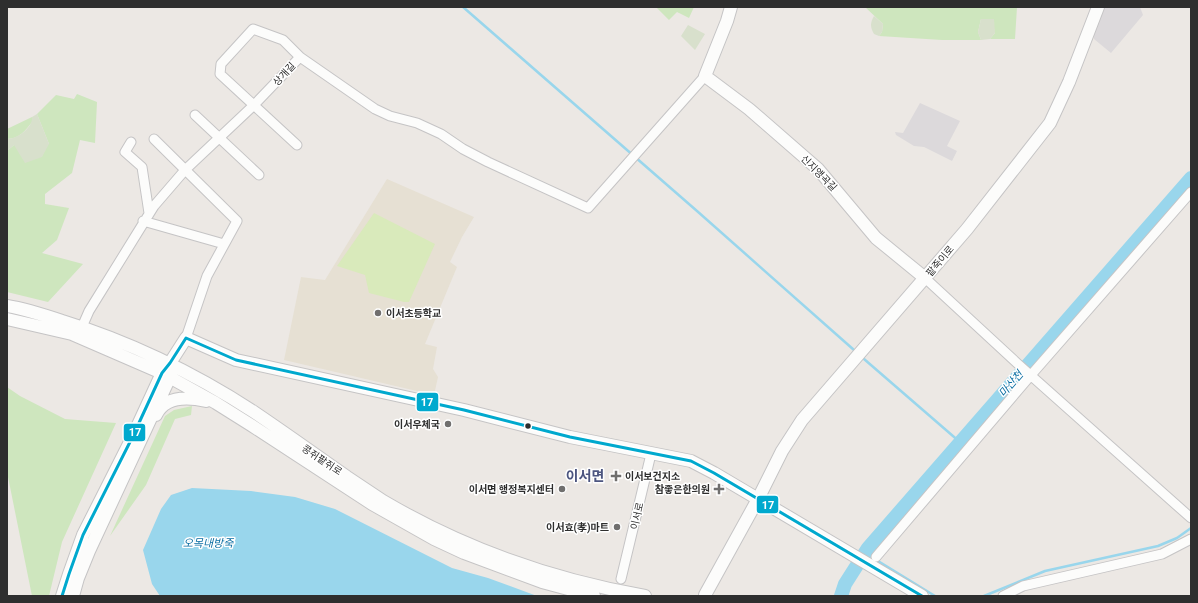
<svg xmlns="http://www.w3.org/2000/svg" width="1198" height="603" font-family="Roboto,'Noto Sans KR',sans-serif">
<rect width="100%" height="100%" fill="#ece8e4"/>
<path fill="#dcd9db" d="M1104 7H1140L1143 15 1111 53 1094 39V28Z
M920 103 960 121 947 146 957 151 952 161 924 147 914 146 896 135 895 132 903 133Z"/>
<path fill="#e6e0d3" d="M387 179 474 217 462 237 450 262 457 267 425 344 437 347 433 369 438 377 434 395 284 360 301 277 325 280Z"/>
<path fill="#cee6be" d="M656 7H694L689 18 677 12 669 20Z
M865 7H1017L1015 39H990L995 33 981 19 978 32 981 40H942L879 36 882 32 883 24Z
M77 94 97 102 95 143 80 140 72 173 45 194V204L69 208 57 240 42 253 83 264 48 302 7 292V151L14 145 49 144 37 114 56 95 74 99Z
M32 117 33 121C26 130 19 139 7 139V129Z
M7 387 20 396 65 419 116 423 62 542 49 596H32L7 472Z
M192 406 191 415 175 419 146 485 110 536 165 416 174 410Z"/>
<path fill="#d8e0cc" d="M874 16 883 24 882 32 879 36 874 34C870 27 870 23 874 16Z
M981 19H994L995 33 990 39 981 40 978 32Z
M688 25 705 34 695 50 681 36Z
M37 114 49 144 42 157 25 163 14 145 7 151V139C17 139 33 128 32 117Z"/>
<path fill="#d9eabb" d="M374 213 435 244 409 302H404L369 293 365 275 337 266Z"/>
<path fill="#99d6ec" d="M192 488 251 491 295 497 335 509 452 568 488 578 537 596H160L152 584 143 550 161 509 171 495Z"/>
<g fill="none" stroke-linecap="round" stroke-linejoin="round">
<path stroke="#99d6ec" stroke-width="2.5" d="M463 7 697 211 854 350
M864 359 961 443
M865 553 935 596
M984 596 1045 571 1158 546 1177 538 1191 528"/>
<path stroke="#99d6ec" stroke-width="14" d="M841 596 845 584 868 548 1191 178"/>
<g stroke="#c5c4c5" stroke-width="11">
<path id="street" d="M195 115 259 175
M154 139 237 221 207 276 186 338
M131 142 125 152 142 167 149 213
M297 145 220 74 221 64 253 29 283 40 300 57 375 109 390 116 417 123 441 134 463 149 488 162 588 208 705 76
M143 221 224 244
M925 278 1018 364 1191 518
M82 327 89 311 154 206 185 170 254 105 300 57
M876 557 1031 375 1191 192
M621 579 651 454
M1003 596 1023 586 1162 554 1191 539"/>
</g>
<g stroke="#c5c4c5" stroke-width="14">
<path id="secondary" d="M731 7 727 21 705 76 749 109 818 169 876 238 925 278
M7 306C26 309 44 315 62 321 130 342 194 373 254 412 285 433 316 455 347 477 359 485 371 493 383 501 463 548 554 580 645 596
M7 319 72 334 162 373 216 403 251 425 372 504 434 539 464 553 542 582 594 596
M155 414 156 415C165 396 188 397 206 401
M705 595 758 499 782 451 802 420 967 229 1050 123 1069 82 1098 7
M62 596 69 574 83 535 132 438 162 373 170 363 186 338 236 360 464 410 570 437 691 461 714 473 922 596
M73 596 78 578 89 551 170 377V370"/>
</g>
<use href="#street" stroke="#fcfcfb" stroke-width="9"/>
<use href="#secondary" stroke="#fcfcfb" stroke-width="12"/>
<g stroke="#fff" stroke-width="6">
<path id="bus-1" d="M62 596 69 574 83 535 132 438 162 373 170 363 186 338 236 360 464 410 570 437 691 461 714 473 922 596"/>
</g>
<use href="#bus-1" stroke="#00a9ce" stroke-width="3"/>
</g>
<g fill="#706f6e" stroke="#fff" stroke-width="1.5">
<circle cx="378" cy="313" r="4"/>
<circle cx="448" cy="424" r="4"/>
<path d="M614 470h4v4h4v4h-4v4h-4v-4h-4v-4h4z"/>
<circle cx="562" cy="489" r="4"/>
<path d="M717 483h4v4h4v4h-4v4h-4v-4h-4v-4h4z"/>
<circle cx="617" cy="527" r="4"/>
</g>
<circle fill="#2e2e2e" stroke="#fff" stroke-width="1.5" cx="528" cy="426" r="3.5"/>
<g text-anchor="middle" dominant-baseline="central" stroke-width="3" stroke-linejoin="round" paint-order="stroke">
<g font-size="10" fill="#2e2e2e" stroke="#fff">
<text transform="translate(284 74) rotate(-47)">상개길</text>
<text transform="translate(819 173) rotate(45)">신지앵곡길</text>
<text transform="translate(940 261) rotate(-50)">팥죽이로</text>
<text transform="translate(322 460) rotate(34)">콩쥐팥쥐로</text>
<text transform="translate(637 516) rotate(-77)">이서로</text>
</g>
<g font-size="10" font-weight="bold" fill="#2e2e2e" stroke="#fff" text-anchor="end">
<text x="386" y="313" text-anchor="start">이서초등학교</text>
<text x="440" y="424">이서우체국</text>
<text x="625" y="476" text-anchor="start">이서보건지소</text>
<text x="554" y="489">이서면 행정복지센터</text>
<text x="710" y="489">참좋은한의원</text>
<text x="609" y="527">이서효(孝)마트</text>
</g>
<g font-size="11" font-style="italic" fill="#0d6fa3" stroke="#fff">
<text transform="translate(1011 384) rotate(-49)">마산천</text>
<text x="208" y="543">오목내방죽</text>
</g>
<g font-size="14" font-weight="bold" fill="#4d5680" stroke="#fff">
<text x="585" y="476">이서면</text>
</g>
</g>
<g stroke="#fff" stroke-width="1.5">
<rect x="416" y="392" width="23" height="20" rx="4" fill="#00a9ce"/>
<rect x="123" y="423" width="23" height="19" rx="4" fill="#00a9ce"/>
<rect x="756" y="495" width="23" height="19" rx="4" fill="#00a9ce"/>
</g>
<g font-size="11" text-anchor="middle" font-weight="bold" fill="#fff">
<text x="427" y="406">17</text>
<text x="135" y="436">17</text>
<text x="768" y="509">17</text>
</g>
<rect width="1198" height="603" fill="none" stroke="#2e2e2e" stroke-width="16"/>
</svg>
